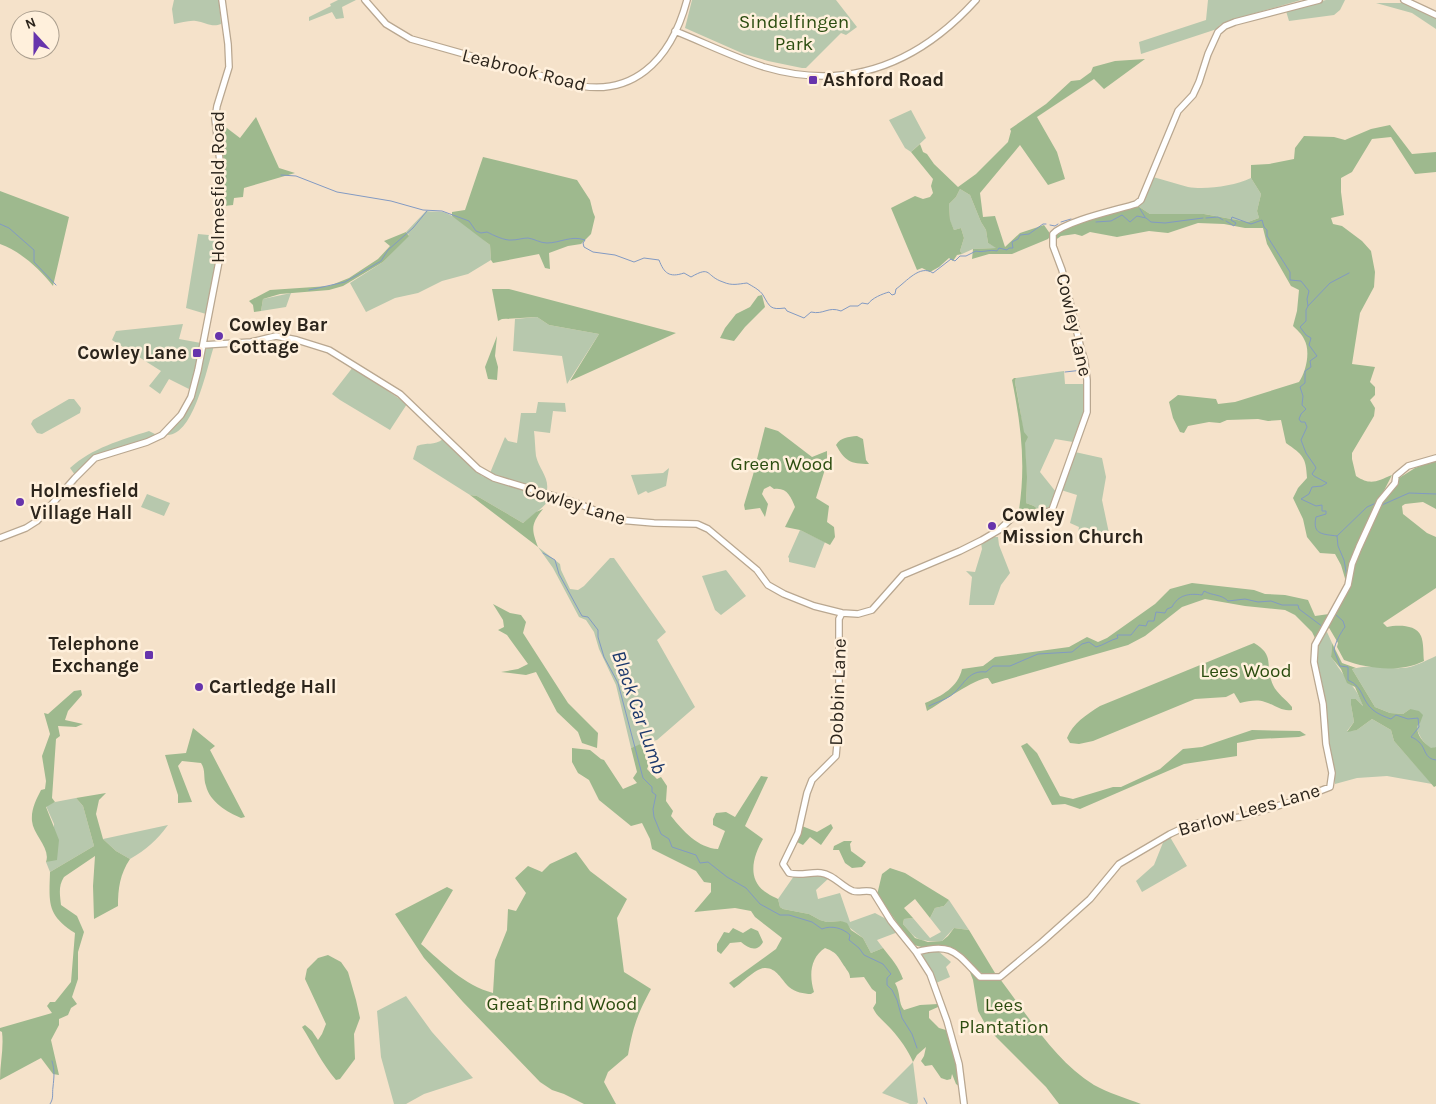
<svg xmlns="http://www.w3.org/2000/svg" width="1436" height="1104" font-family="Karla,sans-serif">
<rect width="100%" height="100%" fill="#f5e2ca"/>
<path fill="#b7c8ad" d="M174 0H219L221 24C212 28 205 22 196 21 189 20 181 23 174 24L172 9Z
M338 0H356L342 7 344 18 336 19 332 12 309 21V17L331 6 330 4Z
M692 0H836L857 27 846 35 841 33 806 68H802L768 61 744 54 685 28Z
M1208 0H1301L1228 21 1220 25 1217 29 1141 54 1139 42 1206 20Z
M1326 0H1345L1340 10 1334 15 1289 21 1286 11Z
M1376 3H1404L1426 13 1436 19V29L1412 13Z
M911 110 926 138 911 152 905 148 889 120Z
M1153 177C1165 180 1176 184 1188 187 1206 190 1234 186 1251 178L1261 194 1257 211 1259 218 1248 222 1204 214H1150L1138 206Z
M960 189 970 195 981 222 986 230 988 243 997 248 973 249 962 254 960 251 964 238 961 228 954 230 950 221 949 204 956 197Z
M426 211C432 212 438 211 443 212 456 215 479 236 490 245L491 260 468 274 442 281 418 293 395 298 366 312 350 283 383 262 409 235 406 232Z
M198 234 219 236 218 250 206 314 186 308Z
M291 293 286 307 261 311 263 299Z
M537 317 549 325 599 334 567 384 562 356 513 351 515 319Z
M183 324 179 339 201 343 191 385 189 389 169 379 160 394 149 386 161 371 112 340 116 331Z
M214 346C207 367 194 436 167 435L180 421 186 411 205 349Z
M353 367 407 404 390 430 340 400 332 394Z
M1064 371 1065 384H1086L1085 412 1073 442 1055 439 1040 472 1056 492 1050 507 1039 510 1034 506 1026 503C1028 462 1023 422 1015 382L1016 378Z
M69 399H74L81 408 80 413 42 434 37 433 31 424 33 420Z
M538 402 565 403 566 412 553 411 550 433 534 431C535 439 535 448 536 456 539 469 549 477 547 490L545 492 490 473 505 437 508 441 517 443 521 413H536Z
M149 431 155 434 156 436 131 445 98 454 92 457 75 475 70 468C92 448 121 440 149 431Z
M443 439 482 476 551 498C543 508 533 515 523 523L477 496 470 495 413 459 417 446C427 442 434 446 443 439Z
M1075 452 1102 458 1106 477 1102 500 1110 538 1078 533 1079 527 1070 523 1077 495 1061 490Z
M669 468 666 486 648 493 646 491 638 495 631 475 663 473Z
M147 494 170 503 164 516 141 507Z
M800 530 825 542 815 568 789 562V558L788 557Z
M992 537H998L999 545 1010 573 1001 585 994 605H969L972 577 966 571 975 572 982 549 981 543Z
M538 547 560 564 561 570 570 589 578 590 584 586 610 558H614L666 632 657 640 695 707 657 740 653 741 654 739 631 748 616 685 599 649 594 632 586 620 579 617 553 568Z
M726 570 746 596 721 615 715 610 702 576Z
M1327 632 1332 643 1331 657C1336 663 1340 671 1345 676 1353 687 1359 693 1363 706L1356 699 1351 705 1354 722 1347 731 1357 730 1372 719 1391 730 1394 741 1432 784 1387 776 1357 778 1335 784 1315 662 1317 645 1323 633Z
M1436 656V747L1431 749C1416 736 1417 726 1410 709L1403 714 1390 713 1375 707 1352 669C1369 664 1386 669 1403 668 1415 667 1425 661 1436 656Z
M76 798 83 806 94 846 50 872 46 862 51 860 54 824 46 806 55 802Z
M168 825C157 840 146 850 130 859L116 851 103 839Z
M1170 837 1187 866 1142 892 1136 881 1154 865 1164 840Z
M818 874 829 878 816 890 818 899 840 893 850 922 875 913 888 920 898 932 877 940 883 948 871 953 863 938 841 921 827 922 820 920 809 914 783 909 780 907 778 899 794 876Z
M949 900 969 930 954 928 942 941C919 942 917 941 903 924L904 919 913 918 930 938 941 932 930 918 935 908 944 906Z
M938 951 951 962 946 967 950 977 936 983 922 954Z
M406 996 432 1032 473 1078 424 1094 406 1104H394L381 1057 377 1011Z
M913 1062 918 1102 917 1104H910L882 1093Z"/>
<path fill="#9eb98e" d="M1145 59 1104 89 1094 79 1037 117 1057 152 1065 179 1048 185 1020 145 980 193 983 217 995 216 1005 247 1020 233 1044 225 1051 235 1048 239 1012 254H989L972 259 973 249 996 248 988 243 986 230 981 222 970 195 960 189 956 197 949 204 950 220 954 230 961 228 964 238 960 251 962 254 957 255 953 261 949 258 939 267 930 272 922 268 917 270 891 208 915 196 923 199 930 197 933 193 931 186 933 179 911 152 920 144 923 152 927 154 934 164 958 187 976 174 1008 142 1011 131 1010 129 1046 104 1071 81 1080 80 1091 72 1093 67 1115 61Z
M256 117 279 168 295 173 244 188 243 197 234 198 233 205 224 206 223 149 220 137 219 122 240 138Z
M1390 125 1412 154 1436 152V172L1415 174 1391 137 1372 139 1352 172 1341 178V192L1344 215 1331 218 1333 224 1342 226 1362 241 1371 251 1375 272 1374 287 1360 313 1352 364 1375 367 1370 382 1375 387V395L1370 400 1375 408 1374 416 1352 453V459L1356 476C1371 486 1377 481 1392 475L1368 522 1347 585 1341 565 1335 554 1320 553 1307 537 1303 519 1293 498 1298 488 1307 478C1306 457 1303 455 1286 443L1281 420 1268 421 1258 419 1227 420 1220 423 1209 422 1188 426 1184 433 1180 432 1173 418 1169 402 1178 395 1216 399 1218 404 1235 402 1299 382C1306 372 1311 351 1304 339 1302 334 1297 330 1293 326L1297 311 1299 290 1291 286 1267 244 1263 228H1245L1224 224 1198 223 1168 233 1149 231 1117 237 1090 232 1082 236 1075 234 1061 236 1054 241 1056 236 1069 225 1138 206 1150 214H1204L1248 222 1259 218 1257 211 1261 194 1251 178V165L1269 164 1294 159 1295 148 1304 136 1334 137 1345 140 1371 129Z
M483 157 577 180 590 200 593 212 595 217 591 234 581 244 568 246 549 253 550 269 545 268 539 254 493 263 491 260 490 245 452 216V212L465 210Z
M0 191 69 217 53 286C40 269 20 251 0 244Z
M406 232 409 236 383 262 343 286 329 290 280 294 263 299 261 311 254 312 253 305 249 301 270 290 329 286 349 278 378 259 390 246 384 241Z
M492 289H509L676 333 570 381 599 334 549 325 537 317 502 319 498 321Z
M762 295 765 307 745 327 734 341 720 338 725 328 736 314 750 307 758 296Z
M497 336 495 356 498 367 497 380 488 379 485 367Z
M1014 378H1016L1015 382 1024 432 1028 437 1025 443 1027 477 1026 503 1034 506 1039 510H1019C1026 464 1021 425 1012 380Z
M765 427 778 431 812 457 827 451V463L816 498 829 506 827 522 834 527 835 537 830 545 800 530 785 527 795 507C791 497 787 487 774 489L770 486 764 489 762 494 768 504 765 517 760 508 745 510 744 505 753 475Z
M857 436 863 439 866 460 869 464C850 464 845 461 836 445 841 437 848 437 857 436Z
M1436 460V509L1423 502 1405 504 1402 506 1403 514 1427 533 1436 537V588L1383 623 1387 627C1397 625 1416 624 1421 636 1424 643 1423 654 1424 661 1400 673 1368 669 1344 660L1337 647 1338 643 1328 626 1351 586 1353 566 1381 503 1396 480 1415 468Z
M470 495 477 496 523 523 536 512 543 509C531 524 531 529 538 547Z
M1192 583 1254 590 1265 594 1285 595 1308 600 1315 616 1329 614 1315 638 1312 632 1295 615 1285 610 1245 606 1205 599 1182 607 1145 636 1128 645 992 684 988 678C977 677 939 704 927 711L925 703C942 696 958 687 962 669L983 666 995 657 1069 647 1087 637 1098 642 1107 638 1155 604 1170 589Z
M493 604 510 613 521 615 526 622 523 633 568 703 598 733 597 748 582 743 578 732 557 712 536 672 526 675 501 672 518 669 528 664 507 635 498 630 504 627 503 620Z
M1254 643C1276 656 1264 665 1273 685 1277 694 1286 699 1292 707V710C1282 712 1275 705 1265 702 1257 699 1249 701 1240 703L1234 693 1226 697 1195 699 1093 741 1079 744 1070 743 1067 738C1073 723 1086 715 1100 706Z
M1332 643 1342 663 1356 668 1352 669 1375 707 1390 713 1403 714 1410 709 1419 711 1423 715 1420 723 1417 726C1417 736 1423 742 1431 748L1436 747V786L1434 787 1394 741 1391 730 1372 719 1357 730 1347 732 1354 722 1351 705V699H1356L1363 706 1355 687 1347 683 1341 669 1331 657Z
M81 690 82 695 68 711 65 720 83 724 76 727 58 726 60 736 56 739 52 798 55 802 46 807 59 840 57 860 46 862C51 848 33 835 32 821 31 809 36 800 41 790L45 789 46 781 42 756 50 734 44 713 48 714 74 691Z
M193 728 215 746 210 750 245 817 241 818C227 812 210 802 206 786 203 778 206 770 201 763L182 761 178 766 192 802 178 803V795L165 755 186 753Z
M1252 730 1300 731 1306 735 1299 737 1258 739 1237 743V756L1184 764 1080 809 1065 804 1052 805 1021 746 1027 743 1037 753 1060 796 1073 799 1113 787H1121L1160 769 1183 749 1202 747Z
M654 738 649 749 650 762 647 769 657 779 661 777 667 786 666 801 673 811 671 816C683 831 698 848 718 849L725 831 713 825V819L716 813 726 812 735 817 761 776 768 777 745 826 763 839C753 856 746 880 767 893 771 896 775 897 778 899L780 907 783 909 809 914 820 920 827 922 841 921 847 923 851 930 863 938 871 953 883 948C891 958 899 967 903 979L895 983C901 993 898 1003 904 1010L920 1005 938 1004V1007L929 1011V1018L939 1028 946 1030 957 1064 960 1087 956 1084 952 1074 951 1079 947 1080 941 1078 932 1065 925 1066 921 1061 924 1056 926 1047 917 1055 913 1062C908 1050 900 1039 891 1029 885 1022 877 1017 873 1008L876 1003V992L872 989 864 977 850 978C850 973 848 972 845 967 838 957 838 953 825 948 810 958 809 975 814 992L811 994C804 994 795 992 789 987 781 979 776 967 764 968 755 969 742 983 734 988L729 983 776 949 782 938 755 917 751 911 735 908 694 912 711 892V883L704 882 696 871 652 849 650 839 642 823 631 826 599 800 589 780 578 773 572 762V748L590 750 601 759 604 760 623 789 637 783 633 778 637 772 631 748Z
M106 793 99 800 96 814 103 839 116 851 130 859C120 874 118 888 118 906L94 919 93 886 95 856 64 877C58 886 60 895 61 905L77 916 84 932 78 952V979L72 997 77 1004 71 1008 68 1015 59 1019V1025L51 1040 59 1075 53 1074 41 1058 0 1080C0 1063 4 1048 2 1032L0 1031V1028L52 1013 47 1006 50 1002H55L71 982 75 933C47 915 49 904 50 872L94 846 83 806 76 798Z
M831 824 833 828 821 845 810 837 803 845 795 841 802 826 817 832Z
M844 841H852L850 844 851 851 866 862 862 867 852 868 845 863 839 850H833L834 846Z
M576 852 590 871 627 899 617 918 624 972 651 989C637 1015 633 1027 628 1055L608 1072 604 1082 616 1104H584L564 1094 552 1090 540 1082 463 1002 424 958 395 914 447 887 453 890 421 944C443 963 464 985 493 993L495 960 507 930 508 909 516 911 526 893 515 878 528 866 542 872 550 864Z
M890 868 905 873 949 900 944 906 935 908 930 918 915 899 904 908 913 918 904 919 903 924 915 938 928 942 942 941 948 936 954 928 969 930 995 973C977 980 969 958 955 950 942 941 924 954 911 942 905 937 902 930 898 924 891 914 884 905 877 895L882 874Z
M733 928 743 933 751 928 758 931 763 942C757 953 748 948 741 942L730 943 721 954 717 951V944L724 932 729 933Z
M328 955 341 962 348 972 356 1000 360 1018 354 1034 355 1059 340 1079 336 1080C322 1064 313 1044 302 1027L305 1025 312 1031 318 1040 322 1034 326 1024 305 979 307 969 318 958Z
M968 967 979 980 1000 979C1029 1017 1054 1060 1094 1085 1108 1093 1126 1098 1141 1104H1059L1046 1087 988 1029 978 1011 973 980Z"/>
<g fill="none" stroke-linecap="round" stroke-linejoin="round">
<path stroke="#829ac3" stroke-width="1" d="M281 175 296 176 337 192 391 201 423 210 442 211 469 221 476 231 481 233 487 232C493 235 505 241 512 240 517 240 523 238 528 238 535 239 540 243 547 243 560 243 571 235 585 240L583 243 584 247 593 252 615 255 634 262 644 258 659 260C664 273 669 278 684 273L691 277C712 265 705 276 723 282 732 286 738 284 747 283 752 286 760 290 763 295 770 307 770 310 785 308L787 311 804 318 811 312C824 315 828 306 841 311L850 306H858L862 303 868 304C872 298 882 294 889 292L892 295 895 294 896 289C906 282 920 264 933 273L951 259 955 261 960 256H966L976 251C983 253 989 249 997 251L999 248 1007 250 1009 248H1013L1012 242 1018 239 1020 235 1029 234 1043 224H1046
M1140 209 1145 217
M1206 218 1218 217 1223 220
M1226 221 1234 226 1236 223 1231 220 1232 217 1251 224 1262 220 1264 227 1267 230V236L1290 272V280L1301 281 1309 291 1307 299 1308 306 1306 310V321L1300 327 1306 335 1311 338 1309 345 1317 356 1310 361 1311 367 1305 371V383L1300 387 1303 396 1302 405 1306 409 1301 414 1299 419 1301 422H1305L1307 427 1301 440 1306 453 1315 466 1316 468 1312 474 1314 476 1327 483 1322 486 1312 487 1309 494 1301 499 1316 506 1322 505V511H1326V514L1316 517C1312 535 1323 534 1337 536L1338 546 1344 560 1347 577
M1061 222 1071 219
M1096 222 1111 221 1122 215 1130 222 1137 216 1146 218 1151 222 1165 223 1203 218
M0 224 9 228 34 250V262L56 285
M1050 225 1055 226 1058 224
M309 290 345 282 381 261 388 250 413 228 427 211
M1308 306 1330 283 1349 273
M1065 372 1083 370
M1382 505 1409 493 1436 494
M1337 536 1367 507 1376 503
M543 553 555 560 559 574 582 616 588 617 598 630V637L604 657 618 683 643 778 652 787V792L656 795 653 809 654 817 661 834 669 839 672 847 696 855 700 863 708 862 727 877 746 888 760 904 780 915H789L812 922 822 929C831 925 843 928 850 935L849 940 859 948 864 955 883 964 891 974 887 978V985L892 990 897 1000 902 1018 912 1034 917 1048
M786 598 801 604
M1335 614 1343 621 1345 627C1341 632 1335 643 1334 650L1340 666 1348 667V680C1364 687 1361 700 1373 710 1378 714 1385 717 1391 719L1396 715 1408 719 1418 718 1419 727 1411 737C1414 738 1417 740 1419 742 1426 748 1424 759 1436 760
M929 706C937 702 948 699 954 693 965 683 969 670 986 672L993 666H1010L1038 654 1072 652 1082 644 1089 642 1096 647C1104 645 1110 640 1118 638L1117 635H1131L1139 625 1146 626 1148 621H1154L1156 612 1165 613 1167 609 1172 607C1178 595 1189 593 1202 595L1204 591C1213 596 1221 594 1228 601L1245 599 1258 602 1271 601 1282 605H1298L1299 609 1323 627
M924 1098 927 1104
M50 1104C54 1098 52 1094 53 1087 54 1077 55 1071 52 1061"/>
<g stroke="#b9a790" stroke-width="8">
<path id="secondary" d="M365 0 386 24 411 39 567 83C632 101 671 60 687 0
M1404 0 1436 15
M675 31C705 43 733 57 764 67 849 92 918 64 976 0
M203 345 251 342 276 336 297 340 329 350 400 394 478 469 494 478 574 502 619 520 654 523 697 524 708 529 757 570 768 585 784 594 814 606 842 613 858 614 872 610 903 575 960 551 982 540 999 530 1013 517 1022 514 1044 513 1052 510 1087 412V380L1085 362 1080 345 1069 298 1062 270 1053 246V234C1065 221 1117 210 1136 204L1141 200 1178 111 1193 95 1199 82 1208 54 1218 32 1225 26 1235 22 1319 0
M0 538 26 528 37 521 75 478 95 458 147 442 162 435 181 415 191 397 198 370 221 251 220 162 215 119 217 106 229 67 228 44 222 0
M842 613 839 619V722L836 756 812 780 807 793 798 833 783 864 789 873C800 876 810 872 821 873 833 874 842 887 853 891 860 893 866 889 873 892L891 921 916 952 930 974 947 1021 959 1064 964 1104
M916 952C953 942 956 953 980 977H1000L1042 942 1090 899 1119 864 1170 834 1187 826 1202 822 1241 817 1294 801 1330 787 1332 773 1326 744 1323 704 1314 662 1315 645 1348 585 1352 564 1359 547 1380 501 1395 483 1396 476 1408 466 1436 458"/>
</g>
<use href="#secondary" stroke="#fff" stroke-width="5.5"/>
</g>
<g fill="#6734ac" stroke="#fff0dc" stroke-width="2">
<rect x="808" y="75" width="10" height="10" rx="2.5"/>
<circle cx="219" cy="336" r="5"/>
<rect x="192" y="348" width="10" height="10" rx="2.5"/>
<circle cx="20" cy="502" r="5"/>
<circle cx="992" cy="526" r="5"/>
<rect x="144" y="650" width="10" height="10" rx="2.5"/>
<circle cx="199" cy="687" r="5"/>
</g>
<g text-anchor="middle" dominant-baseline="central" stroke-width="5" stroke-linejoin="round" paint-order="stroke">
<g font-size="19" fill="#2c4d10" stroke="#fff0dc">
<text x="794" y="22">Sindelfingen<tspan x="794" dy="22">Park</tspan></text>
<text x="782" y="464">Green Wood</text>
<text x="1246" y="671">Lees Wood</text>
<text x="562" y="1004">Great Brind Wood</text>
<text x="1004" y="1005">Lees<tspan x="1004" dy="22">Plantation</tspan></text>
</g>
<g font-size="19" fill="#2c251c" stroke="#fff0dc">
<text transform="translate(524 70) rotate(14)">Leabrook Road</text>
<text transform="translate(218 187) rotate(-90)">Holmesfield Road</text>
<text transform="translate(1074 325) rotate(77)">Cowley Lane</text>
<text transform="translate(575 504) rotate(17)">Cowley Lane</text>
<text transform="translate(838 692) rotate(-88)">Dobbin Lane</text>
<text transform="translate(1249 810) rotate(-16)">Barlow Lees Lane</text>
</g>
<g font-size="19" font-weight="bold" fill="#2c251c" stroke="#fff0dc" text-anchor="start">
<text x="823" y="80">Ashford Road</text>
<text x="229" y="325">Cowley Bar<tspan x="229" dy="22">Cottage</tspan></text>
<text x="187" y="353" text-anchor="end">Cowley Lane</text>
<text x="30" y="491">Holmesfield<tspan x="30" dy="22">Village Hall</tspan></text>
<text x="1002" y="515">Cowley<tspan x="1002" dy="22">Mission Church</tspan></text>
<text x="139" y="644" text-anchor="end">Telephone<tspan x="139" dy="22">Exchange</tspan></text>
<text x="209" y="687">Cartledge Hall</text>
</g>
<g font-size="20" font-style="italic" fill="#1b386c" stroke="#fff0dc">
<text transform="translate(639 712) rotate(71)">Black Car Lumb</text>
</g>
</g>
<g transform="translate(35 35) rotate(339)"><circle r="24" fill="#fff0dc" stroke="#ab9f8f"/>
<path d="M0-4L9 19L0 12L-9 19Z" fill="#6734ac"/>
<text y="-8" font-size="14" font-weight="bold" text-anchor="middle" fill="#2c251c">N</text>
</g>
</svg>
